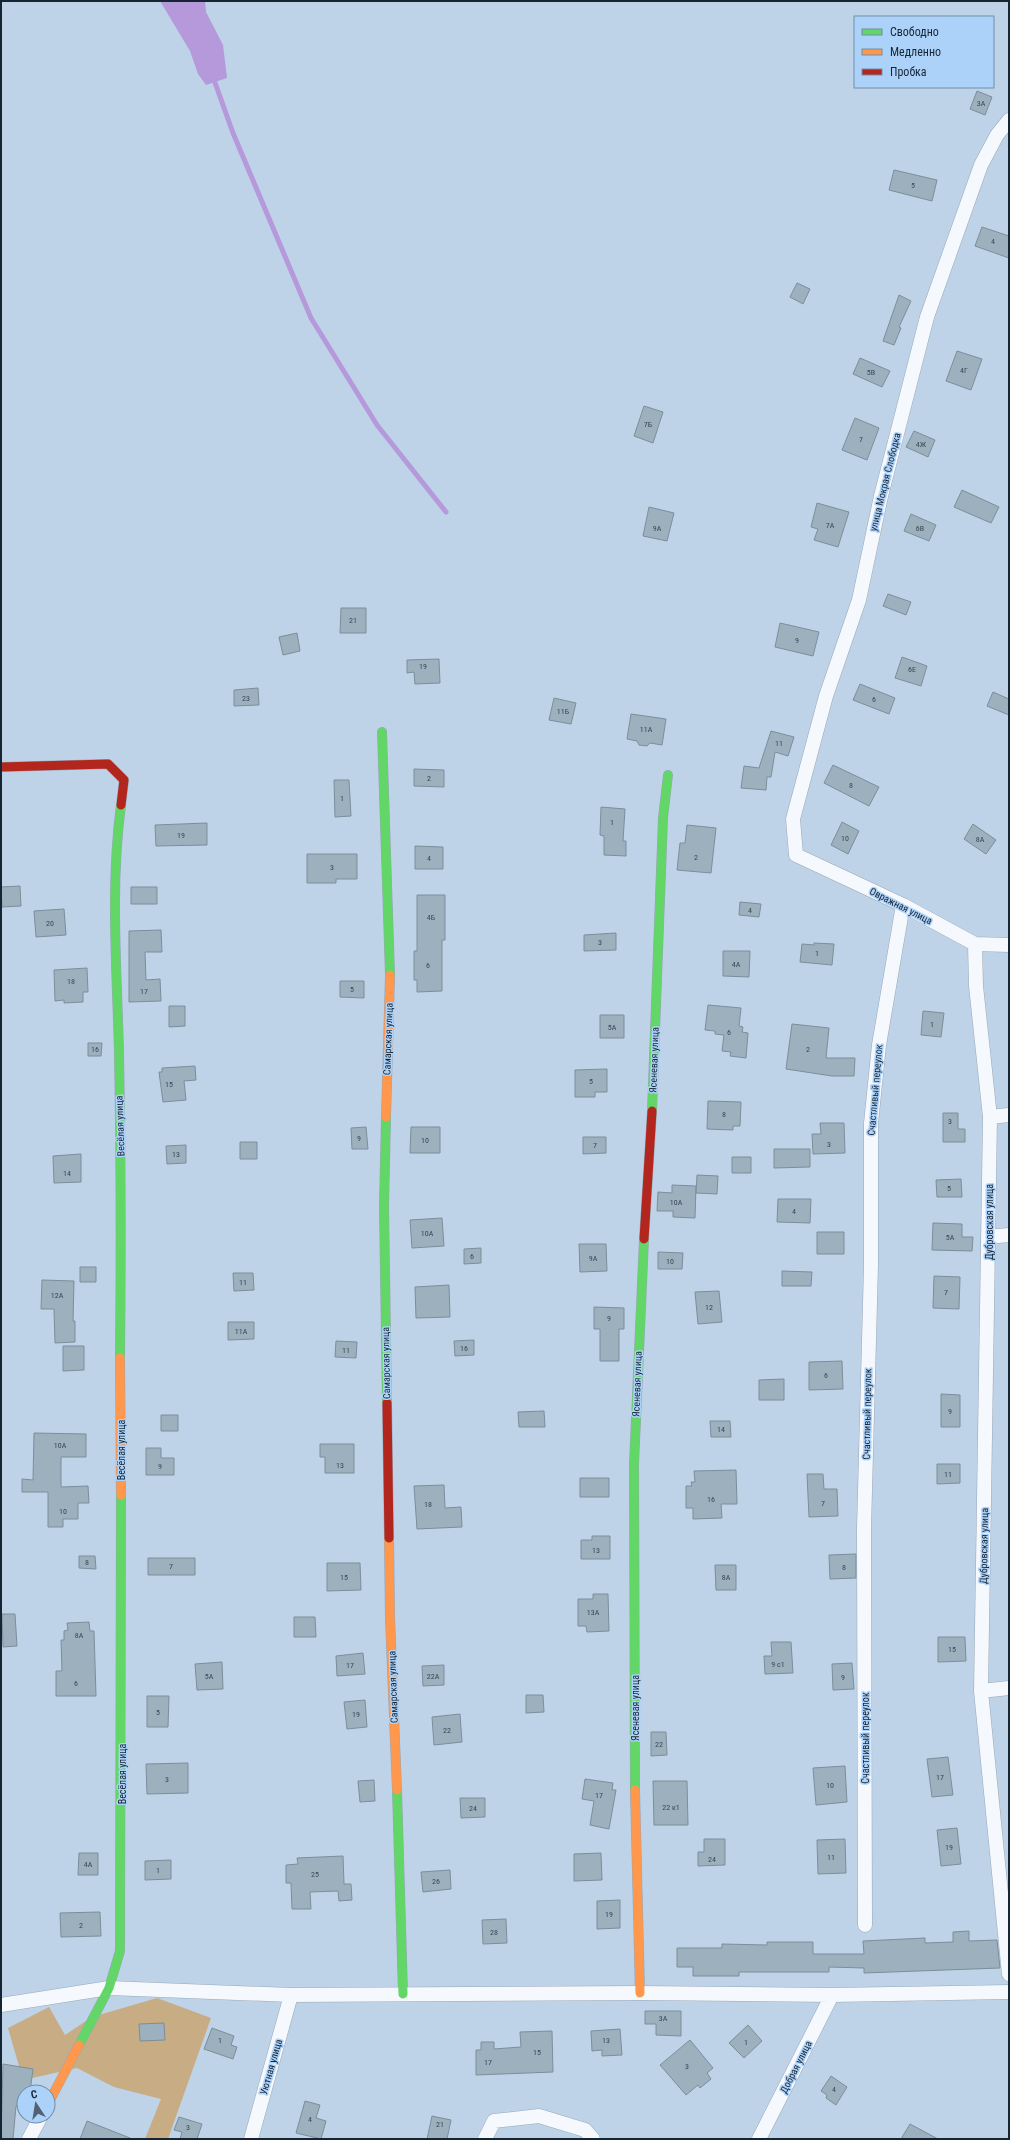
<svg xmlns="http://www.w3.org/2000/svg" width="1010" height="2140" font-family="'Roboto Condensed',sans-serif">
<rect width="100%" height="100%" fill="#bed3e8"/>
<path fill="#c8ac83" d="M157 1998 211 2018 168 2139H145L161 2099 114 2087 77 2068 23 2080 8 2028 49 2007 65 2035 92 2017Z"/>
<path fill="#b599db" d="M160 1H205L206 12 223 45 227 78 206 85 198 74 190 51Z"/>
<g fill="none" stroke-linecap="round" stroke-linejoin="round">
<path stroke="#b599db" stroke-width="5" d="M213 77 233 133 311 318 377 425 446 512"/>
</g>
<path fill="#9cb0be" stroke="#7a8e9c" d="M977 91 992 97 985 115 970 109Z
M894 170 937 180 932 201 889 190Z
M982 227 1009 236V258L975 246Z
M797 283 810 289 803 304 790 297Z
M899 295 911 301 899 327 901 328 894 345 883 341Z
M957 351 982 359 971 390 946 381Z
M860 358 890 371 882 387 853 374Z
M644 406 663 412 653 443 634 436Z
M855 418 879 428 867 460 842 450Z
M914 431 935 440 928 457 906 447Z
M962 490 999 507 991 523 954 507Z
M817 503 849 512 838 547 814 540 818 529 811 527Z
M649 507 674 513 667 541 643 536Z
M911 514 936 525 929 541 904 531Z
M888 594 911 602 906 615 883 606Z
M341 608H366V633H340Z
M780 623 819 632 813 656 775 647Z
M297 633 300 651 283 655 279 637Z
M902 657 927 666 921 686 895 678Z
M439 659 440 683 415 684 414 672 407 673V660Z
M860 684 895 698 889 714 853 700Z
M258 688 259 705 234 706V690Z
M993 692 1009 699V715L987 706Z
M554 698 576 703 571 724 549 720Z
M631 714 666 719 662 745 650 743 647 746 639 745 637 741 627 739Z
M771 731 794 737 788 756 775 752 771 777H767L766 790 741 788 744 766 759 768Z
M833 765 879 787 869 806 824 783Z
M414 769 444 770V787L414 786Z
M334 780H349L351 816 335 817Z
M601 807 625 809 623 841H626V856L604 855V836L600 835Z
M842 822 859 831 848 854 831 845Z
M207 823V845L156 846 155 825Z
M973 824 996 840 986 854 964 839Z
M687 825 716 828 711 873 677 870 680 843H685Z
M415 846 443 847V869H415Z
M307 854H357V879H336V883H307Z
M20 886 21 906 2 907 1 887Z
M131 887H157V904H131Z
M417 895H445V940H442V991L417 992V980H414V951H417Z
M740 902 761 904 759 917 739 915Z
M64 909 66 935 36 937 34 911Z
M161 930 162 952H145L146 980 160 979 161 1001 129 1002V931Z
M616 933V950L584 951V935Z
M814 943 834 944 832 965 800 962 802 944 814 945Z
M723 951H750L749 977 723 976Z
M87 968 88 992H83V1002L64 1003V1000L55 1001 54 970Z
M340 981H364V998L340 997Z
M708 1005 741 1008 739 1026 743 1027 742 1032 748 1033 746 1058 730 1056 731 1052 722 1051 724 1035 715 1034V1031L705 1030Z
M169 1006H185V1026L169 1027Z
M923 1011 944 1013 941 1037 921 1035Z
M600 1015H624V1038H600Z
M792 1024 829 1028 826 1058H855L854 1076H832L786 1069Z
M88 1043H102L101 1056H88Z
M195 1066 196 1080 184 1081 186 1100 163 1102 159 1072H162V1068Z
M607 1069V1092H595V1097H575V1070Z
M708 1101 741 1102 740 1126H733V1130L707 1129Z
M943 1113H958V1129H965V1142H943Z
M820 1123H844L845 1153 813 1154 812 1134H821Z
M366 1127 368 1149H352L351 1128Z
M411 1127H440V1153H410Z
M583 1137H606V1153L583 1154Z
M240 1142H257V1159H240Z
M186 1145V1163L167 1164 166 1146Z
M774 1149H810V1167L774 1168Z
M81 1154V1182L54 1183 53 1156Z
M732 1157H751V1173H732Z
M697 1175 718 1176 717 1194 696 1193Z
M961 1179 962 1197H937L936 1180Z
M672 1185 696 1186 695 1218 673 1217V1211H657L658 1192 672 1193Z
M778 1199H811L810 1223 777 1222Z
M442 1218 444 1246 412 1248 410 1220Z
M933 1223 962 1224V1237H973L972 1251 932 1250Z
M817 1232H844V1254H817Z
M579 1244H606L607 1271 580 1272Z
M481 1248V1263L464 1264V1249Z
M658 1252 683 1253 682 1269H658Z
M80 1267H96V1282H80Z
M782 1271 812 1272 811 1286H782Z
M233 1273H253L254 1290 234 1291Z
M934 1276 960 1277 959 1309 933 1308Z
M42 1280 74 1281 73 1321H75V1342L55 1343 54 1309H41Z
M449 1285 450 1317 416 1318 415 1287Z
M719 1291 722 1322 698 1324 695 1292Z
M594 1307 624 1308V1329H619V1361H600V1329H594Z
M228 1322H254V1339L228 1340Z
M474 1340V1355L455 1356 454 1341Z
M336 1341 357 1342 356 1358 335 1357Z
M63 1346H84V1370L63 1371Z
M842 1361 843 1389 809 1390V1362Z
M784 1379V1400H759V1380Z
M941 1394 960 1395V1427H941Z
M544 1411 545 1427H519L518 1412Z
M161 1415H178V1431H161Z
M710 1421H730L731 1437H711Z
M34 1433 86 1434V1457H61V1487L88 1486 89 1503H78V1519H63V1527H48V1492H22V1479L33 1480Z
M320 1444H354V1473H325V1457H320Z
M146 1448H161V1458H174V1475H146Z
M937 1464H960V1483L937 1484Z
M736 1470 737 1504H721L722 1518 693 1519V1508H686V1486H692L691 1482H695L694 1471Z
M807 1474H823L824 1489H837L838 1516 809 1517Z
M580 1478H609V1497H580Z
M444 1485 445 1508 461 1507 462 1527 417 1529 414 1486Z
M592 1536H610V1559H581V1540H592Z
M856 1554V1578L830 1579 829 1555Z
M79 1556H95L96 1569 79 1568Z
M148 1558H195V1575H148Z
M327 1563H360L361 1590 327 1591Z
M715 1565H736V1590H716Z
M593 1594H608L609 1631 587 1632 586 1626H578V1599H593Z
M2 1614H15L17 1646 3 1647Z
M294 1617H315L316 1637H294Z
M89 1622 90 1631H94L96 1696H56V1671H62L61 1640H64V1631L68 1630 67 1623Z
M938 1637H965L966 1661 938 1662Z
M771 1642H791L793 1673 765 1674 764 1656H772Z
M363 1653 365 1674 337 1676 336 1656Z
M222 1662 223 1689 197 1690 195 1664Z
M852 1663 854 1689 833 1690 832 1664Z
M444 1665V1685L423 1686 422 1666Z
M526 1695H543L544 1712 526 1713Z
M147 1696H169L168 1727H147Z
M365 1700 367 1727 347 1729 344 1702Z
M460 1714 462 1742 434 1745 432 1717Z
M651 1732H666L667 1755 651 1756Z
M948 1757 953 1795 932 1797 927 1759Z
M188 1763V1793L147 1794 146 1764Z
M845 1766 847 1802 816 1805 813 1768Z
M585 1779 613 1783 612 1790H616L609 1829 590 1825 594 1801 582 1799Z
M374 1780 375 1801 360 1802 358 1781Z
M653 1781H687L688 1825H654Z
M460 1798H485V1817L461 1818Z
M957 1828 961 1864 941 1866 937 1830Z
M704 1839H725V1865L698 1866V1852H704Z
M845 1839 846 1873 818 1874 817 1840Z
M79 1853H98V1875H78Z
M601 1853 602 1880 574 1881V1854Z
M343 1856 344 1884H351L352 1900 339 1901 338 1891 310 1892 311 1909H292L291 1883H286V1865L298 1864 297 1858Z
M171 1860V1879L145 1880V1861Z
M450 1870 451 1889 423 1892 421 1872Z
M620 1900V1928L597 1929V1901Z
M100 1912 101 1936 61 1937 60 1913Z
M506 1919 507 1943 483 1944 482 1920Z
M969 1931V1941L997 1940 1000 1968 864 1973V1968L829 1967V1972H739V1976H693V1967H677V1948H722V1944L767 1945V1942H813V1954H864L863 1941 925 1938V1943L953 1942V1932Z
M645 2011H681V2036L656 2035V2024H645Z
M164 2023 165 2040 140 2041 139 2024Z
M748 2025 762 2041 744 2058 729 2043Z
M212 2028 234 2036 231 2045 237 2047 233 2059 204 2049Z
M620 2029 622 2055 602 2056V2050L592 2051 591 2031Z
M552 2031 553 2072 476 2075V2050H481V2042H494V2049L521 2047 520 2032Z
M690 2040 713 2068 707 2073 711 2079 700 2088 698 2085 686 2095 660 2065Z
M3 2064 33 2069 30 2092H24V2107L16 2106 13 2139H1Z
M831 2076 847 2087 836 2105 826 2098 827 2095 821 2091Z
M305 2101 320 2105 316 2118 326 2121 321 2139 296 2133Z
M432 2116 451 2120 447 2139H427Z
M179 2117 202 2124 197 2139H180L182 2132 174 2130Z
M87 2121 130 2138V2139H80Z
M910 2124 938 2139H901Z"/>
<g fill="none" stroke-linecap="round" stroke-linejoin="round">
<g stroke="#98a8b8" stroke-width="15">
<path id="street" d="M1009 120 997 135 981 165 927 317 881 496 859 600 826 696 793 819 796 855 903 905 975 944 1009 945
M975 944 976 986 990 1117 981 1691 1009 1974
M990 1117 1009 1115
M988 1237 1009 1235
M981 1691 1009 1688
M865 1925 864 1529 871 1265V1123L879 1045 903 905
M1 2005 109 1988 291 1995 640 1993 832 1995 1009 1992
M29 2139 41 2116
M251 2139 291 1995
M485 2139 494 2121 539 2116 585 2130 593 2139
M759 2139 832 1995"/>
</g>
<g stroke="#98a8b8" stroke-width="10">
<path id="fast" d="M382 732 390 975
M652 1111 663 818 668 775
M386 1117 384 1206 387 1403
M120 1358C121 1256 121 1155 119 1053 117 970 110 887 121 805
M397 1790 403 1994
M635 1790 634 1464 644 1239
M79 2045 109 1988 120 1951 121 1495"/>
</g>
<g stroke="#98a8b8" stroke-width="10">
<path id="slow" d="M386 1117 390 975
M120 1358 121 1495
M389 1538 390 1618 397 1790
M635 1790 640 1993
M48 2104 79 2045"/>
</g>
<g stroke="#98a8b8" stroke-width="10">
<path id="jam" d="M1 767 108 764 124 780 121 805
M644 1239 652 1111
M387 1403 389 1538"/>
</g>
<use href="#street" stroke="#f5f8fc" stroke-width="14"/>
<use href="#fast" stroke="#63d668" stroke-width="9"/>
<use href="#slow" stroke="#ff974d" stroke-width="9"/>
<use href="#jam" stroke="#b3261e" stroke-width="9"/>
</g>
<g text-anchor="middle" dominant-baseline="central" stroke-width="3" stroke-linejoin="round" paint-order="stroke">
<g font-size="8" fill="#384856">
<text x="981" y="103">3А</text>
<text x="913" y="185">5</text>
<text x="993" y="241">4</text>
<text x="964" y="370">4Г</text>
<text x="871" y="372">5В</text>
<text x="648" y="424">7Б</text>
<text x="861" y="439">7</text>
<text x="921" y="444">4Ж</text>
<text x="830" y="525">7А</text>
<text x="657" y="528">9А</text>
<text x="920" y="528">6В</text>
<text x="353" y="620">21</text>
<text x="797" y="640">9</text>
<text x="423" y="666">19</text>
<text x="912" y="669">6Е</text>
<text x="246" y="698">23</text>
<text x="874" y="699">6</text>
<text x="563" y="711">11Б</text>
<text x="646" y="729">11А</text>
<text x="779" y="743">11</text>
<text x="429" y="778">2</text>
<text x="851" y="785">8</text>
<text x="342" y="798">1</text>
<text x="612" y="822">1</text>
<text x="181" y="835">19</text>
<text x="845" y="838">10</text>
<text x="980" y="839">8А</text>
<text x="696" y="857">2</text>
<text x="429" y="858">4</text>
<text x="332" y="867">3</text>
<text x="750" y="910">4</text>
<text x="431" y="917">4Б</text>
<text x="50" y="923">20</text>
<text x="600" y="942">3</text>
<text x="817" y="953">1</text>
<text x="736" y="964">4А</text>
<text x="428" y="965">6</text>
<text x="71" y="981">18</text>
<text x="352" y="989">5</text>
<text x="144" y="991">17</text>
<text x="932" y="1024">1</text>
<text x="612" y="1027">5А</text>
<text x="729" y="1032">6</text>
<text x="95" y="1049">16</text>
<text x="808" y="1049">2</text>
<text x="591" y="1081">5</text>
<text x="169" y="1084">15</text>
<text x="724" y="1114">8</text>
<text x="950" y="1121">3</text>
<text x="359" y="1138">9</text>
<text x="425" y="1140">10</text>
<text x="829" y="1144">3</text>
<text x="595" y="1145">7</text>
<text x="176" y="1154">13</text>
<text x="67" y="1173">14</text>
<text x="949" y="1188">5</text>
<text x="676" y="1202">10А</text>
<text x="794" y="1211">4</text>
<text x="427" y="1233">10А</text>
<text x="950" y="1237">5А</text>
<text x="472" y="1256">6</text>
<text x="593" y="1258">9А</text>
<text x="670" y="1261">10</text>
<text x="243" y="1282">11</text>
<text x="946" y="1292">7</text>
<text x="57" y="1295">12А</text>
<text x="709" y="1307">12</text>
<text x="609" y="1318">9</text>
<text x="241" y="1331">11А</text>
<text x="464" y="1348">16</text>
<text x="346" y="1350">11</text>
<text x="826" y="1375">6</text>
<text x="950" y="1411">9</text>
<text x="721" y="1429">14</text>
<text x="60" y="1445">10А</text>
<text x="340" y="1465">13</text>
<text x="160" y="1466">9</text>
<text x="948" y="1474">11</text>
<text x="711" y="1499">16</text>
<text x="823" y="1503">7</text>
<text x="428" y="1504">18</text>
<text x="63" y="1511">10</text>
<text x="596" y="1550">13</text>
<text x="87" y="1562">8</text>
<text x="171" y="1566">7</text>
<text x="844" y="1567">8</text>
<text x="344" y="1577">15</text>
<text x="726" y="1577">8А</text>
<text x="593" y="1612">13А</text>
<text x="79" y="1635">8А</text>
<text x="952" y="1649">15</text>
<text x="778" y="1664">9 с1</text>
<text x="350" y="1665">17</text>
<text x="209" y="1676">5А</text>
<text x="433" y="1676">22А</text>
<text x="843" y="1677">9</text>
<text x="76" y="1683">6</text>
<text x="158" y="1712">5</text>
<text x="356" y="1714">19</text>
<text x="447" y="1730">22</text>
<text x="659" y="1744">22</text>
<text x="940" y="1777">17</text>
<text x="167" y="1779">3</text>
<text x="830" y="1785">10</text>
<text x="599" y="1795">17</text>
<text x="671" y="1807">22 к1</text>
<text x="473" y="1808">24</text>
<text x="949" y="1847">19</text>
<text x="831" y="1857">11</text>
<text x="712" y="1859">24</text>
<text x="88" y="1864">4А</text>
<text x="158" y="1870">1</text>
<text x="315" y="1874">25</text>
<text x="436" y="1881">26</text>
<text x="609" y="1914">19</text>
<text x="81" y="1925">2</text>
<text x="494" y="1932">28</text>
<text x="663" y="2018">3А</text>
<text x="220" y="2040">1</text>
<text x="606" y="2040">13</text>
<text x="746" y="2042">1</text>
<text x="537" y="2052">15</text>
<text x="488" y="2062">17</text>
<text x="687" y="2066">3</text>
<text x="834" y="2089">4</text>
<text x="310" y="2119">4</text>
<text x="440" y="2124">21</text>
<text x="188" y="2127">3</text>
</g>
<g font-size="10" fill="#162533" stroke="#add2f9">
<text transform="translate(885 482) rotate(-76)">улица Мокрая Слободка</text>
<text transform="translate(901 906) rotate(27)">Овражная улица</text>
<text transform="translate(388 1039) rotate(-88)">Самарская улица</text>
<text transform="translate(654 1060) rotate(-88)">Ясеневая улица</text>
<text transform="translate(875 1090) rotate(-85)">Счастливый переулок</text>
<text transform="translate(120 1126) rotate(-92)">Весёлая улица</text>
<text transform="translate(989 1222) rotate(-90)">Дубровская улица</text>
<text transform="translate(386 1363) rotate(-91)">Самарская улица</text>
<text transform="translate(637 1384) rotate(-88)">Ясеневая улица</text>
<text transform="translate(867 1414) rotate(-89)">Счастливый переулок</text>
<text transform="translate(121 1450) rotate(-90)">Весёлая улица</text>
<text transform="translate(984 1546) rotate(-89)">Дубровская улица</text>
<text transform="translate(393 1687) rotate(-92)">Самарская улица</text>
<text transform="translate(635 1708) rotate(-90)">Ясеневая улица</text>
<text transform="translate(865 1738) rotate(-90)">Счастливый переулок</text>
<text transform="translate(122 1774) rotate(-90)">Весёлая улица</text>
<text transform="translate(271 2067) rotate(-74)">Уютная улица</text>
<text transform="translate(796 2067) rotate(-63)">Добрая улица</text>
</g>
</g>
<rect width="1010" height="2140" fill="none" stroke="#162533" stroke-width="4"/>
<rect x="854" y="16" width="140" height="72" fill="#add2f9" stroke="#718daa"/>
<rect x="862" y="29" width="20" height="6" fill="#63d668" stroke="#718daa"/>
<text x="890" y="36" font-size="12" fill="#162533">Свободно</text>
<rect x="862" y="49" width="20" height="6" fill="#ff974d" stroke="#718daa"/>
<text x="890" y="56" font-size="12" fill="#162533">Медленно</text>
<rect x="862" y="69" width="20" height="6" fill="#b3261e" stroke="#718daa"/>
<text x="890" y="76" font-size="12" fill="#162533">Пробка</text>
<g transform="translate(36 2104) rotate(348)"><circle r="19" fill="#add2f9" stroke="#718daa"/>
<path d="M0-3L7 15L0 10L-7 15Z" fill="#516272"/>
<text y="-6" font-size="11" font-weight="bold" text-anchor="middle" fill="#162533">С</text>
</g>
</svg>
